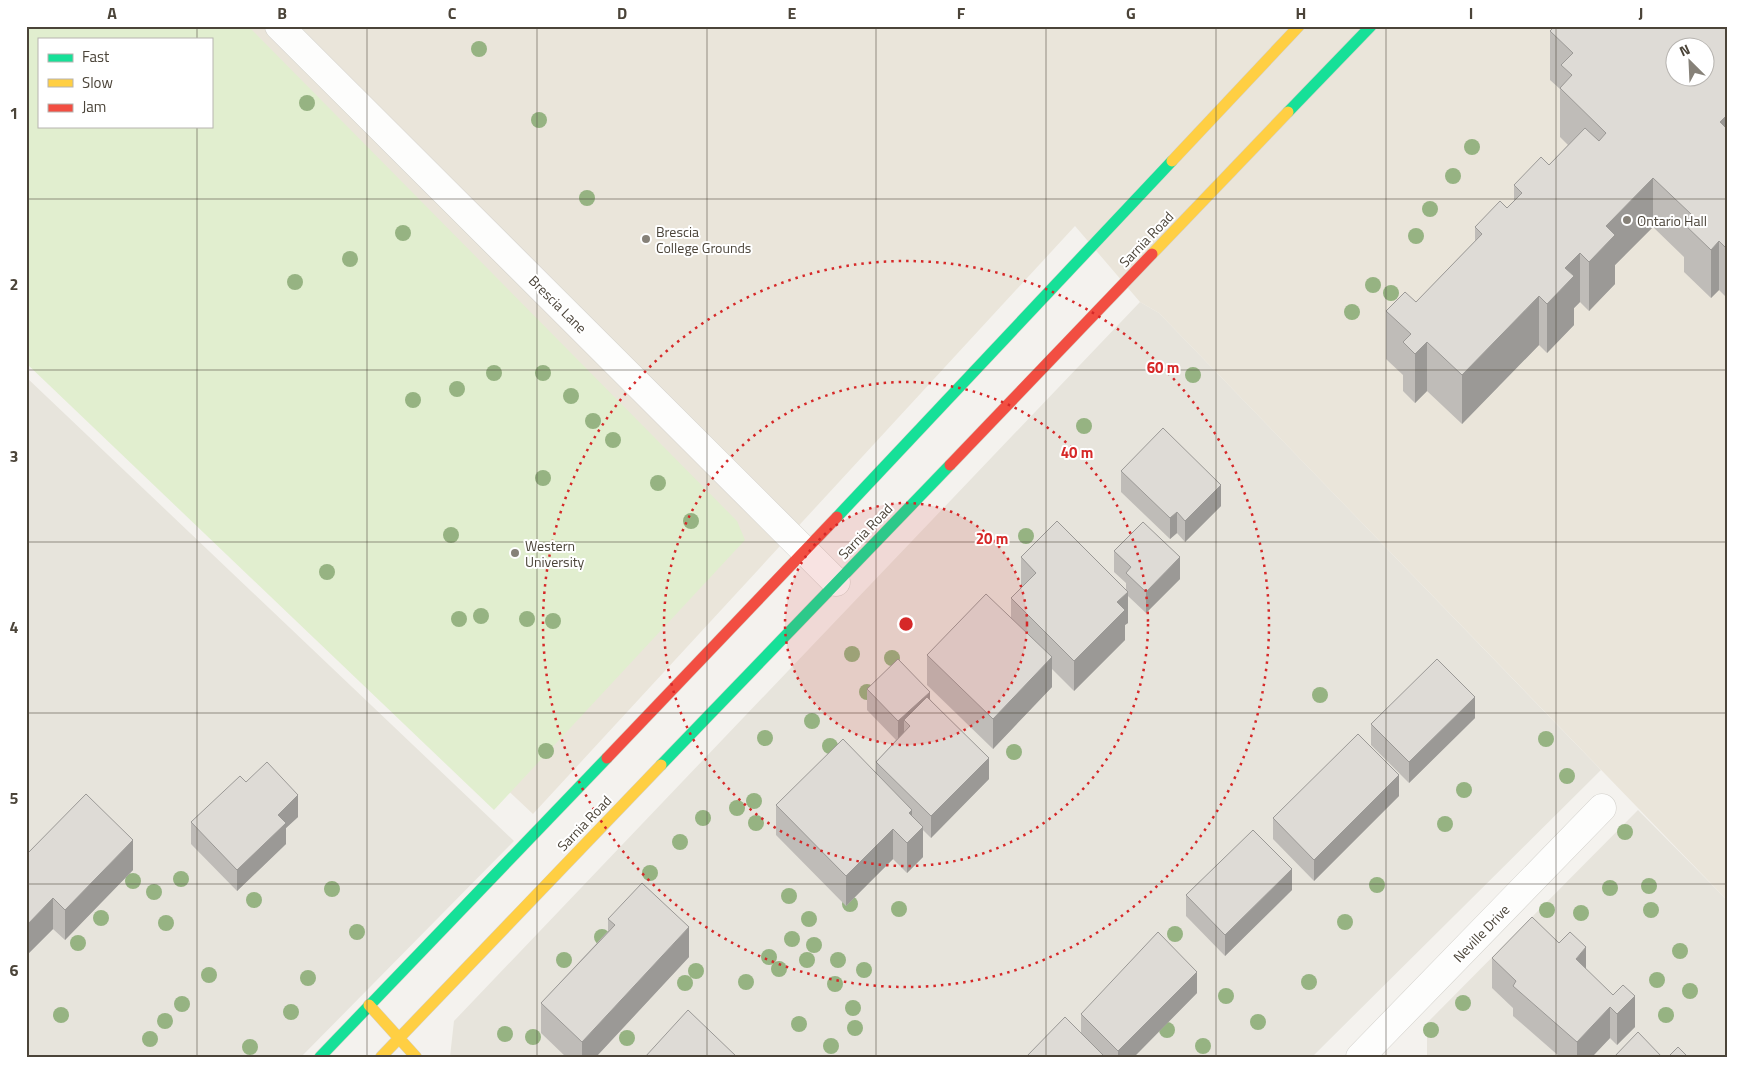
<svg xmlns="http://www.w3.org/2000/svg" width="1753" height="1083" font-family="'Titillium Web',sans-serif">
<rect width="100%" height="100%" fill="#f4f2ee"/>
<path fill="#e7e4dc" d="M1140 302 1159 313 1601 770 1312 1057H450L454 1021Z
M26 377 514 841 301 1057H26Z
M1638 810 1727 900V1057H1427V1023Z"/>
<path fill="#eae5da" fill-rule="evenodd" d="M26 26H1727V900L1159 313 1140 302 1075 226 533 814 26 337ZM39 39H211V126H39ZM1676 48H1706V78H1676Z"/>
<path fill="#e1eecf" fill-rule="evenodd" d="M26 26H248L737 521 745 540 494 810 26 363ZM39 39H211V126H39Z"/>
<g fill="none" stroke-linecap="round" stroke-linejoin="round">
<g stroke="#d2d0cb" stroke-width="29">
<path id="street" d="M279 26 836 582
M1360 1057 1602 808"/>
</g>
<g stroke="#d3cfc5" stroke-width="12">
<path id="fast" d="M1288 112 1371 26
M837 517 1172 161
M661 765 950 465
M320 1057 607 758"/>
</g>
<g stroke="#d3cfc5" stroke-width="12">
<path id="slow" d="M1172 161 1299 26
M1152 254 1288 112
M369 1005 416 1057
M381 1057 661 765"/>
</g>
<g stroke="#d3cfc5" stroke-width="12">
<path id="jam" d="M950 465 1152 254
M607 758 837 517"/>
</g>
<use href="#street" stroke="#fdfdfc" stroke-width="28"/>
<use href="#fast" stroke="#16e098" stroke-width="11"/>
<use href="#slow" stroke="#ffcf43" stroke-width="11"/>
<use href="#jam" stroke="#f24e42" stroke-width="11"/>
</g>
<g fill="#96b382">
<circle cx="479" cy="49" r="8"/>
<circle cx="307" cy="103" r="8"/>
<circle cx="539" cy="120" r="8"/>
<circle cx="1472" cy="147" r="8"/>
<circle cx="1453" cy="176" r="8"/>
<circle cx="587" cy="198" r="8"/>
<circle cx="1430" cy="209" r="8"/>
<circle cx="403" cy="233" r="8"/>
<circle cx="1416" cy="236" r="8"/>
<circle cx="350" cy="259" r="8"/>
<circle cx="295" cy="282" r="8"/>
<circle cx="1373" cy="285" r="8"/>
<circle cx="1391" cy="293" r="8"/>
<circle cx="1352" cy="312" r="8"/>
<circle cx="494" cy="373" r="8"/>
<circle cx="543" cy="373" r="8"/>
<circle cx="1193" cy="375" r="8"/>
<circle cx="457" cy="389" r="8"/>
<circle cx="571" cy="396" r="8"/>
<circle cx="413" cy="400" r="8"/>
<circle cx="593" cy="421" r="8"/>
<circle cx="1084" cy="426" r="8"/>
<circle cx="613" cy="440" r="8"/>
<circle cx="543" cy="478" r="8"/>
<circle cx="658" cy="483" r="8"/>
<circle cx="691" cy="521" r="8"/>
<circle cx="451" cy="535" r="8"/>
<circle cx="1026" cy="536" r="8"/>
<circle cx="327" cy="572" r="8"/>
<circle cx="481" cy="616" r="8"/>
<circle cx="459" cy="619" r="8"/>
<circle cx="527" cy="619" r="8"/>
<circle cx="553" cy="621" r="8"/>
<circle cx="852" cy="654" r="8"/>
<circle cx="892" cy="658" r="8"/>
<circle cx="867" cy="692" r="8"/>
<circle cx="1320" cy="695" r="8"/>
<circle cx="812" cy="721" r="8"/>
<circle cx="765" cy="738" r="8"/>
<circle cx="1546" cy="739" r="8"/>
<circle cx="830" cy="746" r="8"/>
<circle cx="546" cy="751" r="8"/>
<circle cx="1014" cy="752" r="8"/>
<circle cx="1567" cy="776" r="8"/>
<circle cx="1464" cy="790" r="8"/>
<circle cx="754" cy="801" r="8"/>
<circle cx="737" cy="808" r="8"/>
<circle cx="703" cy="818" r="8"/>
<circle cx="756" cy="823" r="8"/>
<circle cx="1445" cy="824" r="8"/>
<circle cx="1625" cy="832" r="8"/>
<circle cx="680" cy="842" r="8"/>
<circle cx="650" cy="873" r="8"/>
<circle cx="181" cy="879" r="8"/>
<circle cx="133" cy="881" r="8"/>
<circle cx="1377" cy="885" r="8"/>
<circle cx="1649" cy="886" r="8"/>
<circle cx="1610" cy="888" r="8"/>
<circle cx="332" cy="889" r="8"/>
<circle cx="154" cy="892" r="8"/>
<circle cx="789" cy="896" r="8"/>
<circle cx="254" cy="900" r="8"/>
<circle cx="850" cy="904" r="8"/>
<circle cx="899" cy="909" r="8"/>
<circle cx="1547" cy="910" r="8"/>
<circle cx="1651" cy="910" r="8"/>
<circle cx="1581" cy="913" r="8"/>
<circle cx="101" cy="918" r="8"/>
<circle cx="809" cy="919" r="8"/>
<circle cx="1345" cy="922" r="8"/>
<circle cx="166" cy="923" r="8"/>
<circle cx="357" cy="932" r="8"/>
<circle cx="1175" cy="934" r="8"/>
<circle cx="602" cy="937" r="8"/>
<circle cx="792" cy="939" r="8"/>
<circle cx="78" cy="943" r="8"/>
<circle cx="814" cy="945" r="8"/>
<circle cx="1680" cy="951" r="8"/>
<circle cx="769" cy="957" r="8"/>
<circle cx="564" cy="960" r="8"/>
<circle cx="807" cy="960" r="8"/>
<circle cx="838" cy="960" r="8"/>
<circle cx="779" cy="969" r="8"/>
<circle cx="864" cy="970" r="8"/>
<circle cx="696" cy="971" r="8"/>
<circle cx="209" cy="975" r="8"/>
<circle cx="308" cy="978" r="8"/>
<circle cx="1657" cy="980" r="8"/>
<circle cx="746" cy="982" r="8"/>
<circle cx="1309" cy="982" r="8"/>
<circle cx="685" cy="983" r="8"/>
<circle cx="835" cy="984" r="8"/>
<circle cx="1690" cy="991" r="8"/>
<circle cx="1226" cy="996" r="8"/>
<circle cx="1463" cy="1003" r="8"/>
<circle cx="182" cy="1004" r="8"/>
<circle cx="853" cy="1008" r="8"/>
<circle cx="291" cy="1012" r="8"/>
<circle cx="61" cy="1015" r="8"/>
<circle cx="1666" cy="1015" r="8"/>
<circle cx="165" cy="1021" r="8"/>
<circle cx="1258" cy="1022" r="8"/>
<circle cx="799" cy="1024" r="8"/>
<circle cx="855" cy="1028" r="8"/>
<circle cx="1167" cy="1030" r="8"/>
<circle cx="1431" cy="1030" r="8"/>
<circle cx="505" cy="1034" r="8"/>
<circle cx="533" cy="1037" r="8"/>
<circle cx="627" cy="1038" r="8"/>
<circle cx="150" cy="1039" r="8"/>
<circle cx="831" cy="1046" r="8"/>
<circle cx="1203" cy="1046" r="8"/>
<circle cx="250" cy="1047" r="8"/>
</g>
<path fill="#bfbcb8" d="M1727 26V298L1719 290 1711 298 1684 272V257L1653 227 1615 265V284L1589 311 1580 302 1574 308V325L1547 353 1539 345 1462 424 1427 391 1415 403 1403 391V375L1386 359V311L1416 302 1475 241V227L1507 208 1514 201V185L1549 165 1568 145 1560 137V89L1550 80V31Z
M1121 471 1221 506 1185 542 1177 533 1170 539 1121 492Z
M1114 551 1180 579 1146 613 1128 596V623L1125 625V640L1074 691 1052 669V687L993 749 927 685V655L1011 619V598L1021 588V557L1126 590V583L1114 572Z
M867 689 930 699 989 779 931 838 923 830V857L907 873 893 859 846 906 776 835V805L876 773V762L896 740 867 710Z
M1475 718 1409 783 1371 745V724Z
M246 782 298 817 286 828V844L237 891 191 844V822Z
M1399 796 1314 881 1273 839V818Z
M26 855 133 870 65 940 53 929 26 956Z
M1292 890 1225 956 1186 916V895Z
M608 919 689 957 596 1057H566L541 1033V1003L608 931Z
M1492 958 1586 969 1635 1027 1617 1045 1610 1038 1592 1057H1560L1513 1016V1008L1492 988Z
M1197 993 1134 1057H1026L1081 1032V1014Z"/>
<path fill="#9b9996" d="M1727 115V164L1720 122Z
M1653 178V227L1615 265V284L1589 311V262L1606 226Z
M1719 241V290L1711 298V250Z
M1580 253V302L1574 308V325L1547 353V304L1565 268Z
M1539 296V345L1462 424V375Z
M1427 342V391L1415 403V354Z
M1221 485V506L1185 542V521Z
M1177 512V533L1170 539V518Z
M1180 557V579L1146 613V592Z
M1128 592V623L1125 625V640L1074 691V661L1117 602Z
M1052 657V687L993 749V719Z
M930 692V713L910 726 904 720V737L898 742V721Z
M1475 697V718L1409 783V762Z
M989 758V779L931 838V816Z
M1399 775V796L1314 881V860Z
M298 795V817L286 828V844L237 891V870L278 815Z
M912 810V838L923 827V857L907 873V843L909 813Z
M893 829V859L846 906V876Z
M133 840V870L65 940V910Z
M1292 869V890L1225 956V935Z
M53 898V929L26 956V926Z
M689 927V957L596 1057H582V1042Z
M1586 947V977L1576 959Z
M1197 972V993L1134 1057H1118V1051Z
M1635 996V1027L1617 1045V1014Z
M1610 1007V1038L1592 1057H1577V1042Z"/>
<path fill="#dedbd6" stroke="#9b9996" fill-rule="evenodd" d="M1555 26H1727V115L1720 122 1727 129V249L1719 241 1711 250 1684 224 1692 215 1653 178 1606 226 1615 235 1589 262 1580 253 1565 268 1574 276 1547 304 1539 296 1462 375 1427 342 1415 354 1403 342 1411 334 1386 311 1405 292 1416 302 1482 234 1475 227 1500 201 1507 208 1522 193 1514 185 1541 157 1549 165 1585 128 1599 141 1606 133 1560 88 1572 75 1561 65 1573 53 1550 31ZM1676 48H1706V78H1676Z
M1163 428 1221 485 1185 521 1177 512 1170 518 1121 471Z
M1057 521 1128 592 1117 602 1125 610 1074 661 1011 598 1036 573 1021 557Z
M1143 522 1180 557 1146 592 1126 573 1131 567 1114 551Z
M986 594 1052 657 993 719 927 655Z
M898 659 930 692 898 721 867 689Z
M1437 659 1475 697 1409 762 1371 724Z
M927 697 989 758 931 816 876 762 910 726 904 720Z
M1358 734 1399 775 1314 860 1273 818Z
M843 739 912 810 909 813 923 827 907 843 893 829 846 876 776 805Z
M267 762 298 795 278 815 286 823 237 870 191 822 240 776 246 782Z
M86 794 133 840 65 910 53 898 26 926V855Z
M1253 830 1292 869 1225 935 1186 895Z
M642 883 689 927 582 1042 541 1003 615 925 608 919Z
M1532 917 1559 943 1570 932 1586 947 1576 959 1613 995 1623 985 1635 996 1617 1014 1610 1007 1577 1042 1513 986 1516 981 1492 958Z
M1158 932 1197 972 1118 1051 1081 1014Z
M688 1010 737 1057H645Z
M1065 1017 1105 1057H1026Z
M1638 1032 1662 1057H1614Z
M1678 1047 1688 1057H1668Z"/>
<path fill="none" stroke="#4b4439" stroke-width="1" stroke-opacity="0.55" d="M197 26V39M367 26V1057M537 26V1057M707 26V1057M876 26V1057M1046 26V1057M1216 26V1057M1386 26V1057M1556 26V1057M197 126V1057M26 199H1727M26 370H1727M26 542H1727M26 713H1727M26 884H1727"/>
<circle cx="906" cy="624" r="121" fill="#d62828" fill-opacity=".12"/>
<g fill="none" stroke="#d62828" stroke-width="2.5" stroke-dasharray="2.5 5">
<circle cx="906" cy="624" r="121"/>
<circle cx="906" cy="624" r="242"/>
<circle cx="906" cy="624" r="363"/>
</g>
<g fill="#868178" stroke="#fff" stroke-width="2">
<circle cx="1627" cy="220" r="5"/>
<circle cx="646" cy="239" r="5"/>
<circle cx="515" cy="553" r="5"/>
</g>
<g text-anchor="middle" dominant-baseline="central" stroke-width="4" stroke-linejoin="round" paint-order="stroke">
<g font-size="14" fill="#4b4439" stroke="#fff" text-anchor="start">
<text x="1637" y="220">Ontario Hall</text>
<text x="656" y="231">Brescia<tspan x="656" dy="16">College Grounds</tspan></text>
<text x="525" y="545">Western<tspan x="525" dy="16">University</tspan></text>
</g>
<g font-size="14" fill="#4b4439" stroke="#fff">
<text transform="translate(1146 239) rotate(-46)">Sarnia Road</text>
<text transform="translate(558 304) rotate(45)">Brescia Lane</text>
<text transform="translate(865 531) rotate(-46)">Sarnia Road</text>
<text transform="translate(584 823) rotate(-46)">Sarnia Road</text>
<text transform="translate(1481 933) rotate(-46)">Neville Drive</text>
</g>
</g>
<circle cx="906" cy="624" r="8" fill="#d62828" stroke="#fff" stroke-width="2.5"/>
<g font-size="15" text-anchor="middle" font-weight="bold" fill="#d62828" stroke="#fff" stroke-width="4" stroke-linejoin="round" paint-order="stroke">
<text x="1163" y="373">60 m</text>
<text x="1077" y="458">40 m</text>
<text x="992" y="544">20 m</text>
</g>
<rect width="1753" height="1083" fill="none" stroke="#ffffff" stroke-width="55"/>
<rect x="38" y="38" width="175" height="90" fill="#ffffff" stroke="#b7b4b0"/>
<rect x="48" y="54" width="25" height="8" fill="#16e098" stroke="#b7b4b0"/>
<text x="82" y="62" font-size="15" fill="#4b4439">Fast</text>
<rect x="48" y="79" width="25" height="8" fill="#ffcf43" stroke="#b7b4b0"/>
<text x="82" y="88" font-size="15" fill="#4b4439">Slow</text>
<rect x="48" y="104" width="25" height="8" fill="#f24e42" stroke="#b7b4b0"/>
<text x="82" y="112" font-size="15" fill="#4b4439">Jam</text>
<g transform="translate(1690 62) rotate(336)"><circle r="24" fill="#ffffff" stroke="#b7b4b0"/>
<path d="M0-4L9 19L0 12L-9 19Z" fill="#868178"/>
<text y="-8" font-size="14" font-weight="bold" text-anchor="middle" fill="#4b4439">N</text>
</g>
<rect x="28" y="28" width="1698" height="1028" fill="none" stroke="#4b4439" stroke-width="2"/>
<g font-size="16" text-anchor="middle" font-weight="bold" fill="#4b4439">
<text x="112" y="19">A</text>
<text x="282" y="19">B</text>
<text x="452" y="19">C</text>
<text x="622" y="19">D</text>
<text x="792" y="19">E</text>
<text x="961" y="19">F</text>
<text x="1131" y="19">G</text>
<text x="1301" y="19">H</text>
<text x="1471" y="19">I</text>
<text x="1641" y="19">J</text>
<text x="14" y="119">1</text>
<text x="14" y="290">2</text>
<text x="14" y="462">3</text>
<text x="14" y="633">4</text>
<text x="14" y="804">5</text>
<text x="14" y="976">6</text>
</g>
</svg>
